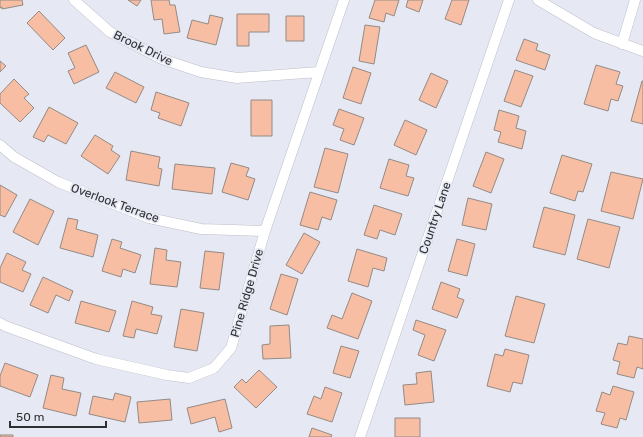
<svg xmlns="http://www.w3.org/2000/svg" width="643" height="437" font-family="Rubik,sans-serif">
<rect width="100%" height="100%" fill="#e6e8f3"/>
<path fill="#f7bea4" stroke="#958a85" d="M0 0H22L23 5 2 9V7L0 8Z
M128 0H141L137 6Z
M151 0H169L170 5H175L180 32 164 34 162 19 154 20Z
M375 0H399L394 16 386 13 384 22 369 18Z
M408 0H423L419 12 406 7Z
M452 0H469L461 25 445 19Z
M39 11 65 38 53 50 27 23Z
M237 14H269V32H249V46H237Z
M210 15 223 18 216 45 187 38 192 20 208 24Z
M286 16H304V41H286Z
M365 25 380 27 374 64 359 61Z
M524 39 538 44 536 50 550 55 545 70 516 60Z
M86 45 99 72 74 84 68 71 75 68 68 53Z
M0 61 6 66 0 72Z
M596 65 620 72 616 84 623 86 618 101 611 99 608 111 584 104Z
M353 67 371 73 361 104 343 98Z
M515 70 533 76 521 107 504 101Z
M115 72 144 87 136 103 106 88Z
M431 73 448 81 436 108 419 100Z
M14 79 29 94 24 98 34 108 20 122 0 103V94Z
M642 81H643V124L631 121Z
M156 92 189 103 181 126 158 118 160 113 151 110Z
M251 100H272V136H251Z
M49 107 78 123 66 144 48 135 44 142 33 137Z
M339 109 364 118 354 145 340 140 344 129 333 125Z
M499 110 519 116 516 128 526 131 522 149 498 142 501 132 494 130Z
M405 120 427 130 416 155 394 145Z
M95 135 113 146 111 150 120 156 108 174 81 156Z
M325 148 348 154 338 193 314 187Z
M131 151 160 157 158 168 162 169 159 186 126 180Z
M486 152 504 159 491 193 473 186Z
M562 155 592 164 583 192 578 191 575 201 550 193Z
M389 159 409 165 406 176 414 178 408 196 380 188Z
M231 163 249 168 246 176 255 179 248 200 222 192Z
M175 164 215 168 212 194 172 189Z
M611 172 643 179 633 219 601 211Z
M0 185 17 195 5 217 0 215Z
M310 192 337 200 331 220 322 217 318 230 300 225Z
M468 198 492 204 486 230 462 225Z
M30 199 54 211 38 245 13 232Z
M374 205 402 214 395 235 380 230 377 239 364 235Z
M544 207 575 215 565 255 533 247Z
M68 218 78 220 76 229 98 235 93 257 60 248Z
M588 219 620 227 609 268 577 259Z
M304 233 320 242 302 274 286 265Z
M112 239 122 242 120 248 141 255 135 273 123 269 121 277 102 271Z
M457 239 475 244 467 276 448 271Z
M155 248 167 250 166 260 181 262 177 287 150 284Z
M357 249 387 258 384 271 373 268 368 287 348 281Z
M205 251 224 253 219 290 200 288Z
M7 253 26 262 22 270 31 274 23 292 0 282V268Z
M281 274 298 279 287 315 270 309Z
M43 277 73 291 69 301 56 295 48 313 30 305Z
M441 282 460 289 457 297 464 300 457 318 432 309Z
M352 293 372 301 358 339 327 328 332 315 342 319Z
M516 296 545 304 534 343 505 336Z
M81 301 116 311 109 332 75 323Z
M132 301 153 307 151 314 162 316 157 334 136 329 134 338 123 336Z
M181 309 204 313 197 351 174 347Z
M416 320 446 330 434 361 418 355 425 335 413 330Z
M289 325 291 358 263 359 262 345 270 344V326Z
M629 336 643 339V369L637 367 634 378 617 374 620 362 613 360 618 343 627 345Z
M341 346 359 351 350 378 333 373Z
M505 349 529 355 522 384 513 382 510 392 487 386 495 354 503 356Z
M5 363 38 375 30 397 0 386V376Z
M259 370 277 387 256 408 234 387 242 379 246 383Z
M431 371 434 402 405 405 403 385 417 384 416 373Z
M51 375 64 378 62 389 81 393 76 416 43 408Z
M613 386 634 392 626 420 620 418 617 428 601 424 605 413 596 411 602 392 610 395Z
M325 387 342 393 332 422 307 414 314 396 321 399Z
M115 393 131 397 125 422 89 414 93 396 113 400Z
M170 399 172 420 139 423 137 402Z
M225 399 232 428 219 432 215 417 191 424 187 408Z
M395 418H420V437H395Z
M312 428 332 435 331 437H309Z
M0 435H13V437H0Z"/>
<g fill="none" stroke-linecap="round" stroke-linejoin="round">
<g stroke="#bdbfca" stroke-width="11">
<path id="street" d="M74 0 110 32 162 59 201 72 237 78 319 72
M538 0 594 33 643 51
M622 44 635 0
M0 145 14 157 58 182 149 218 201 229 265 231
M0 323 5 326 96 359 167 375 189 378 214 368 231 348 265 231 344 0
M360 437 509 0"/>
</g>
<use href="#street" stroke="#fff" stroke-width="10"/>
</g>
<g text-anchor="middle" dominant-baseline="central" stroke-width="3.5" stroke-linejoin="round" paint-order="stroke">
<g font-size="12" fill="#2e2f33" stroke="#e6e8f3">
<text transform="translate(143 48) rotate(26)">Brook Drive</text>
<text transform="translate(115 203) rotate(20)">Overlook Terrace</text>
<text transform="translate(435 218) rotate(-71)">Country Lane</text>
<text transform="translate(247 293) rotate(-74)">Pine Ridge Drive</text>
</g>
</g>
<path d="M10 421v6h96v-6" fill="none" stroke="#2e2f33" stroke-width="2"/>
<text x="16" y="421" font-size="12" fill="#2e2f33" stroke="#e6e8f3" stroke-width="3" paint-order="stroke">50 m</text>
</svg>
